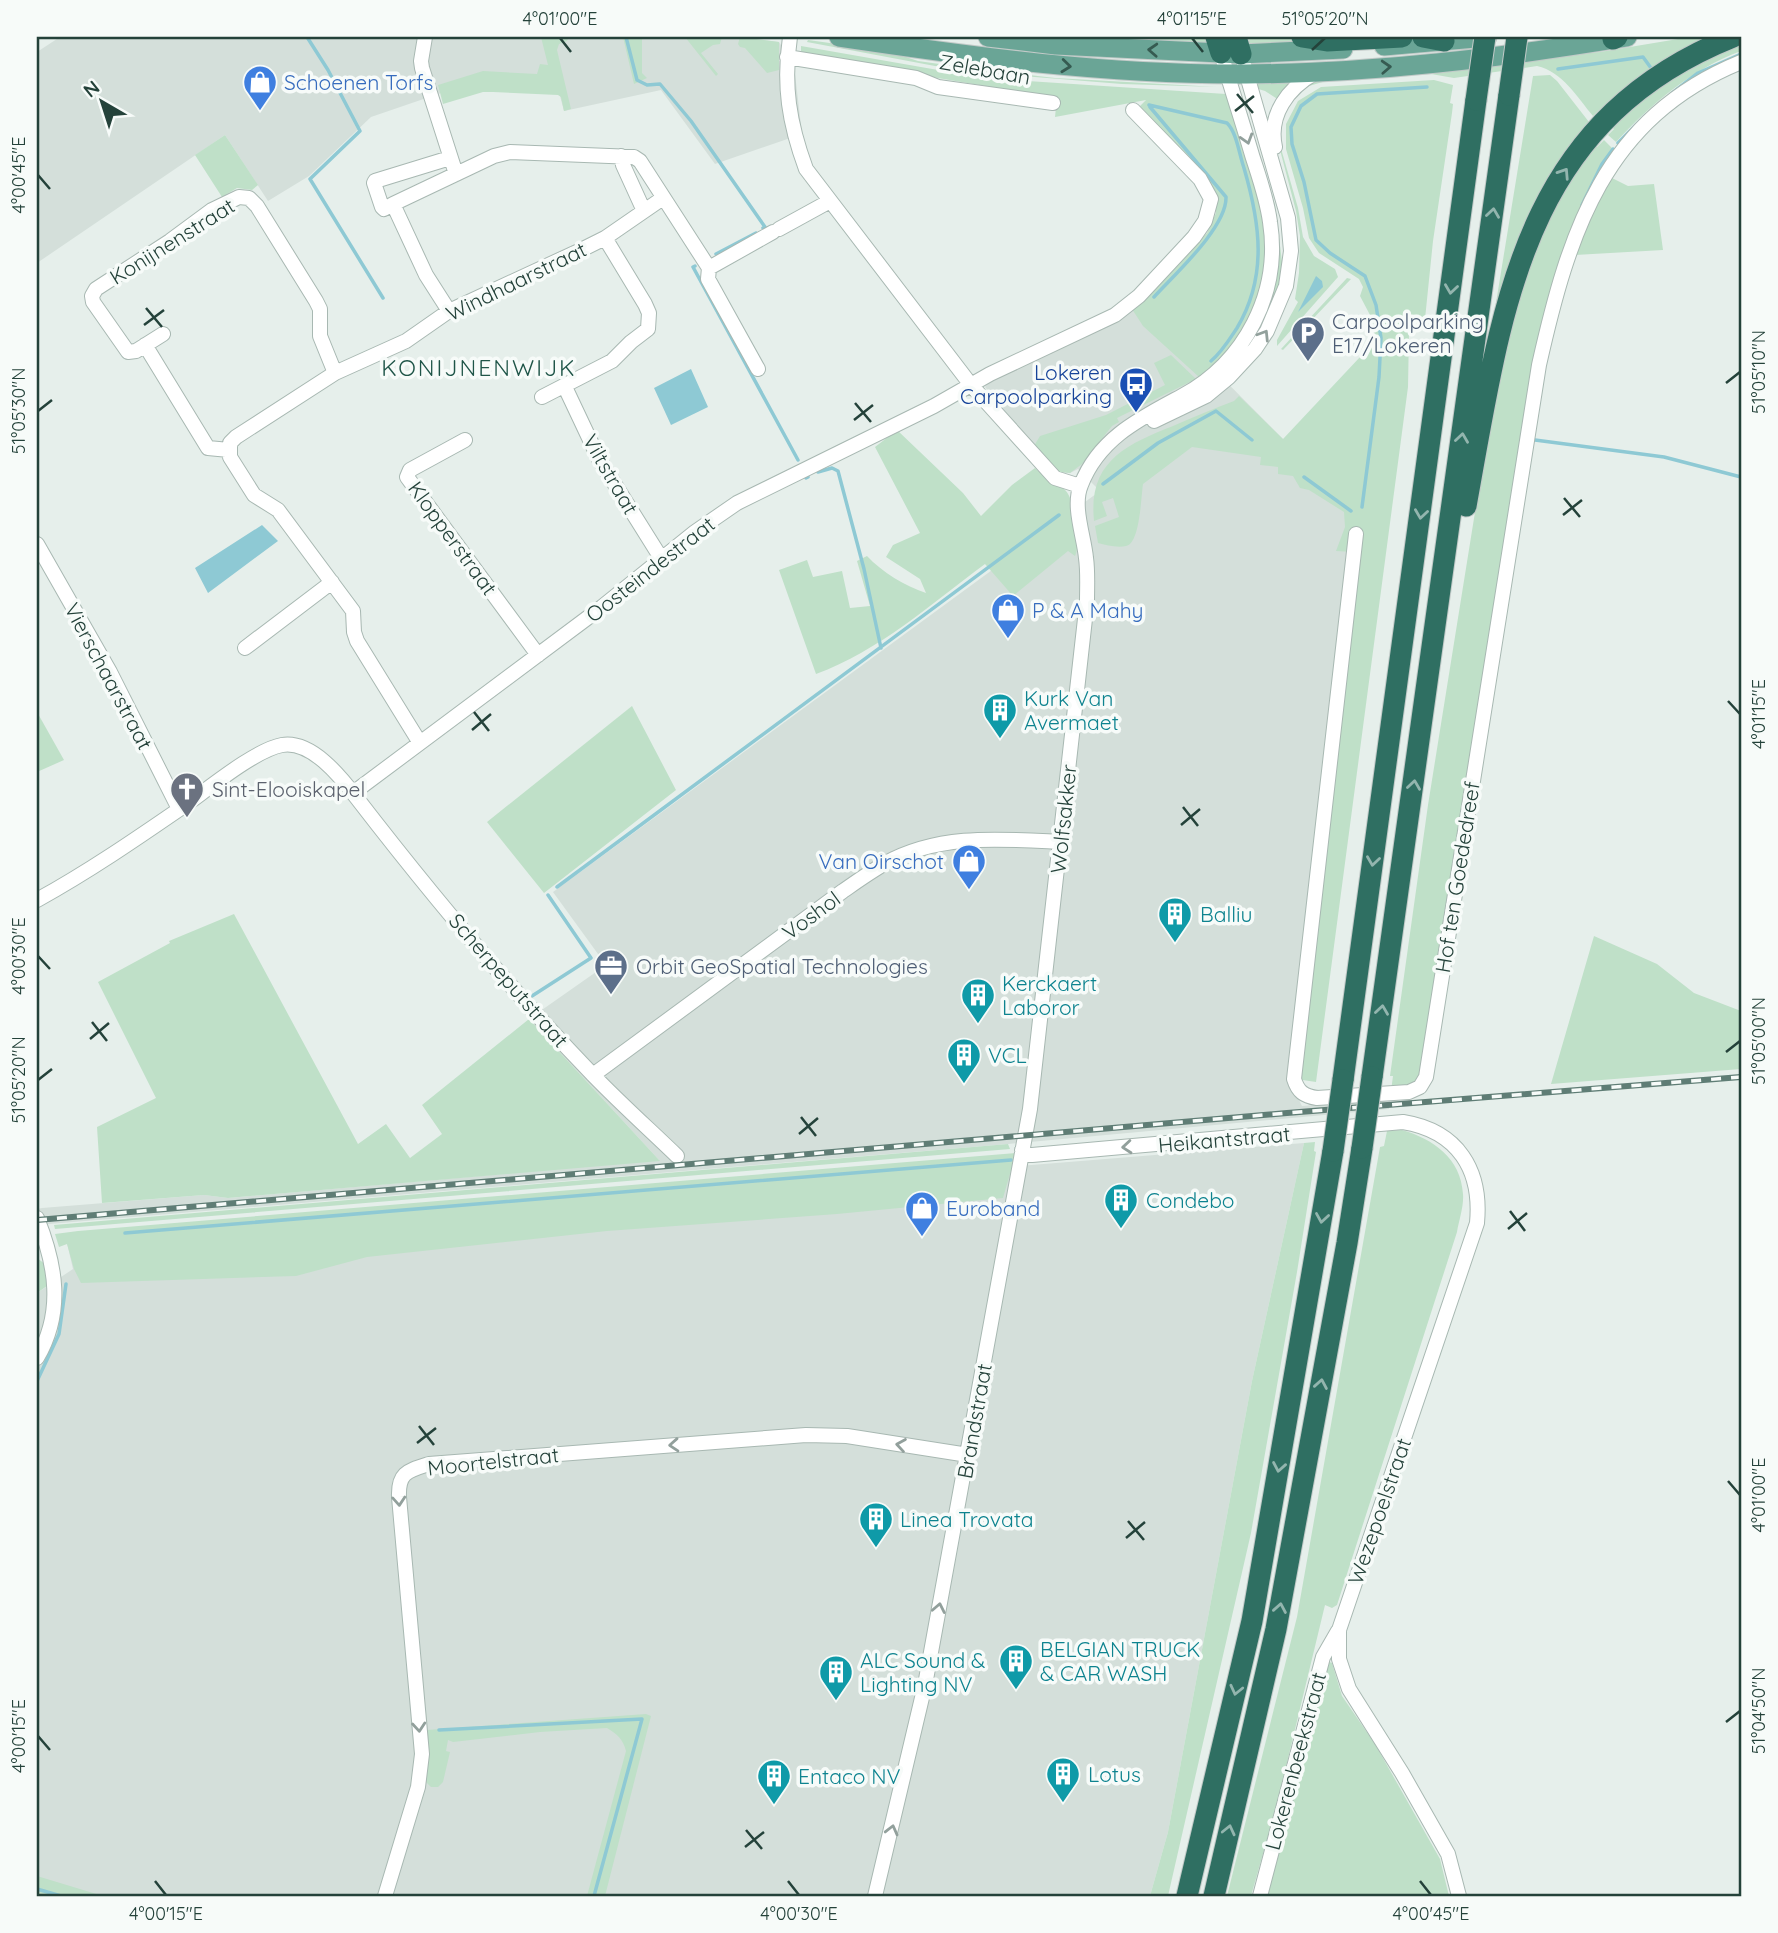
<svg xmlns="http://www.w3.org/2000/svg" width="1778" height="1933" font-family="Quicksand,sans-serif">
<rect width="100%" height="100%" fill="#e6efeb"/>
<path fill="#d4dfda" d="M60 37H739L779 42 794 65 802 134 715 164 661 90 564 111 556 81 479 80 371 117 309 176 268 201 225 135 37 263V52Z
M1143 298 1283 439 1362 507 1297 1096 1302 1106 1390 1099 1389 1109 1008 1144 37 1225V1209L42 1208 204 1195 228 1198 659 1160 529 1019 606 965 553 892 1100 491 1078 469 1070 473 1060 472 1050 465 985 387 990 381Z
M1304 1143 1252 1381 1168 1832 1150 1896H37V1293L73 1269 67 1243Z"/>
<path fill="#bfe0c8" d="M541 37H569L567 41 559 44 557 50 571 109 564 111 561 97 558 95 493 92H483L443 104 438 85 483 71 537 74 540 64 548 65Z
M623 37H642V73L647 78 634 84Z
M685 37H722L720 44 713 45 701 53 718 74 716 76Z
M740 37 779 42V70L767 73 745 48 740 47 738 44Z
M1065 37H1210V43Z
M1240 37H1287L1302 42 1243 45Z
M1690 37H1720C1674 59 1630 80 1593 116 1577 97 1563 72 1537 66L1454 78 1431 74 1326 81 1309 86 1291 99 1314 80 1600 52Z
M808 40 888 51 918 61 975 69 1055 78 1217 87 1122 84 997 74 935 66 807 42Z
M1741 42V51C1692 69 1651 104 1616 142L1608 135 1614 129 1612 127 1663 84Z
M801 46 938 70 1013 80 1226 94 1262 203 1268 250 1260 300 1235 346 1199 377 1143 326 1132 309 1207 233 1216 213V195L1206 178 1140 106 1146 100 1055 117 1057 98 801 55Z
M1550 75 1557 81 1589 122 1562 161 1495 321 1494 315 1533 76Z
M1294 79 1279 100 1265 91 1255 88V82Z
M1434 80 1453 85 1450 103 1453 104 1452 113 1433 241 1425 319 1407 322 1409 333 1408 387 1316 1082 1296 1079 1352 552 1336 551 1345 527 1344 512 1309 490 1300 488 1293 476 1278 474V467L1260 465 1261 457 1192 447 1143 484C1141 497 1140 544 1126 546 1117 548 1106 545 1098 543L1095 526 1119 517 1113 498 1102 502 1107 516 1094 521C1088 462 1125 445 1173 426 1193 417 1213 409 1234 401L1239 396 1283 439 1376 340 1370 315 1360 296 1363 287 1359 279 1319 253 1309 238 1303 208 1286 149V124L1298 101 1321 87Z
M1240 93 1275 205 1283 270 1278 298 1253 341 1268 302 1275 274Z
M1285 112 1281 126 1280 145 1298 208 1303 237 1314 256 1335 269 1338 277 1277 346V340L1298 302 1295 299 1299 273 1300 236 1296 211 1279 146 1278 126Z
M225 135 258 185 252 190 237 188 222 197 195 155Z
M1604 140 1615 151 1548 309 1422 1080 1391 1091 1393 1076H1390L1428 805 1480 481 1511 320 1538 242 1564 190 1595 146 1597 147Z
M1610 177 1628 186 1654 184 1663 250 1575 255 1582 233Z
M1347 278 1351 279 1283 350 1281 349Z
M1171 355 1196 379 1117 418 1119 422 1112 426 1082 464 1070 473 1060 472 1050 465 1034 446 1040 436 1106 415 1165 385 1154 363Z
M897 430 963 493 981 516 1012 485 1035 468C1044 477 1058 482 1066 491 1075 501 1081 545 1075 556L1068 551 1013 596 985 564C931 604 879 651 816 674L779 570 807 560 813 577 842 571 850 608 870 606 857 561 867 556C882 572 905 586 926 593L920 579 886 557 893 545 920 533 875 447Z
M632 706 676 790 544 893 487 822Z
M37 712 64 760 37 772Z
M234 914 358 1144 386 1124 410 1158 442 1134 422 1105 529 1019 660 1161 228 1198 204 1195 102 1203 97 1127 156 1098 98 982 170 943 169 941Z
M1594 936 1657 964 1694 993 1741 1011V1069L1551 1084Z
M1402 1130C1433 1139 1461 1158 1463 1194 1464 1206 1459 1220 1457 1232L1337 1605 1332 1608 1325 1605 1277 1804 1251 1896H1227L1297 1617 1380 1147 1384 1146 1387 1131Z
M1315 1142 1314 1151 1316 1152 1297 1272 1251 1533 1168 1896H1150L1168 1832 1252 1381 1304 1143Z
M1008 1144 1010 1149 55 1229 54 1225Z
M1016 1153 1003 1198 837 1214 607 1231 367 1257 296 1276 81 1283 74 1269 67 1244 59 1247 55 1234 78 1231Z
M37 1258 45 1264 47 1286 37 1293Z
M1327 1661 1332 1663 1342 1696 1375 1744 1440 1859 1449 1896H1266Z
M646 1714 651 1716 605 1896H587L626 1751C623 1739 617 1734 607 1728L540 1732 453 1742 448 1740 446 1751 450 1752 443 1782 438 1787H431L426 1782 428 1766 427 1730Z
M37 1876 103 1896H46L37 1893Z"/>
<path fill="#8ec9d4" d="M1316 276 1322 281 1323 287 1298 312Z
M691 369 708 407 671 425 654 388Z
M262 525 278 541 208 593 195 568Z"/>
<g fill="none" stroke-linecap="round" stroke-linejoin="round">
<path stroke="#8ec9d4" stroke-width="3.5" d="M307 37 328 70 360 131 310 179 383 298
M626 37 637 80 647 85 660 84 691 121 765 227 763 228
M1558 69 1643 57 1651 68
M1671 94 1698 73 1741 54
M1149 105 1227 123C1237 133 1239 154 1244 168 1260 223 1268 276 1237 328 1229 340 1222 352 1211 361
M1150 107 1226 197C1227 227 1175 274 1154 297
M1618 143 1646 115
M1582 205 1602 164 1613 149
M716 254 756 233
M695 266 693 267 798 460
M1535 440 1664 457 1741 477
M818 472 832 468 838 471 864 569 881 648
M1304 477 1351 511
M806 478 808 477
M1103 484 1158 443 1216 411 1252 440
M1362 507 1379 377 1381 338 1376 305 1365 276 1330 253 1316 240 1304 182 1292 144 1291 127 1301 106 1317 94 1427 87
M557 887 1059 515
M532 996 591 958 548 895
M125 1233 1011 1160
M37 1381 59 1334 66 1284
M439 1730 642 1719 594 1896
M37 1889 61 1896"/>
<g stroke="#a8b8b2" stroke-width="16">
<path id="minor" d="M425 37 421 61 422 68 456 174
M790 37C783 85 789 123 806 169L971 385 1055 478 1080 486
M787 57 916 78 938 87 1053 103
M1275 147C1268 115 1288 88 1315 73
M621 156 623 165 644 211
M393 204 384 209 382 207 374 183 375 181 450 158
M779 229 830 201
M709 268 773 232
M449 311 426 275 393 204 494 156 510 152 634 157 640 161 709 268 708 279 758 369
M163 334 136 351 128 352 93 302 92 296 96 289 170 241 212 210 239 197 249 198 257 206 316 301 320 309V336L335 373
M145 345 208 448 229 450
M565 387 599 459 661 558
M542 397 612 361 631 342 648 329 649 313 645 304 605 238
M1154 421 1206 396 1229 377 1255 349 1267 331 1286 286 1291 251 1288 218 1244 65
M465 440 410 470 407 477 538 655
M1356 534 1294 1079C1298 1092 1304 1096 1317 1098L1409 1092 1420 1087 1426 1077 1539 365C1569 232 1604 118 1741 62
M37 544 110 672 179 809
M245 648 332 582
M420 743 357 641 354 632 353 611 278 510 254 495 230 457V443L236 437 335 373 406 341 449 311 581 250 605 238 663 198
M353 793 602 607 695 532 737 503 934 406 990 374 1115 315 1139 296 1194 237 1205 221 1211 199 1200 179 1133 110
M37 900C88 872 136 839 184 806 208 789 255 750 282 745 311 740 340 776 356 797 430 893 509 988 593 1075 620 1103 649 1129 677 1156
M593 1075 843 891C856 882 870 872 884 864 939 833 1001 839 1061 842
M1022 1150 1027 1155H1032L1403 1122C1458 1131 1482 1170 1477 1223L1339 1630V1659L1349 1689 1402 1773 1448 1854 1459 1896
M37 1218C56 1265 64 1312 37 1358
M385 1896 418 1787 422 1754 399 1497C398 1473 407 1471 429 1464L806 1435 847 1436 968 1455
M875 1896 925 1685 1030 1109 1087 601C1087 586 1088 572 1086 558 1084 536 1072 506 1081 485 1099 438 1141 418 1182 396 1245 362 1281 293 1270 222 1267 199 1259 177 1252 155 1242 121 1231 88 1221 53
M1260 1896 1323 1657 1338 1631"/>
</g>
<g stroke="#c2cac8" stroke-width="21">
<path id="major" d="M839 37C973 57 1109 75 1246 74 1375 73 1500 58 1627 37
M988 37 1056 45 1241 54 1343 49
M1384 46 1487 37"/>
</g>
<g stroke="#c2cac8" stroke-width="23">
<path id="highway" d="M1216 37 1221 53
M1236 37 1241 54
M1302 37 1327 41 1402 37
M1423 37 1444 41
M1613 39 1617 37
M1466 506C1502 309 1521 122 1733 37
M1372 1077 1509 95
M1343 1080 1476 100
M1187 1896 1252 1621 1333 1151
M1214 1896 1276 1629 1347 1243 1362 1148"/>
</g>
<use href="#minor" stroke="#fff" stroke-width="14"/>
<use href="#major" stroke="#6aa596" stroke-width="19"/>
<use href="#highway" stroke="#2f6f62" stroke-width="21"/>
<g stroke="#5f7d75" stroke-width="6">
<path id="rail" d="M37 1220 1287 1113 1741 1077"/>
</g>
<use href="#rail" stroke="#f7fbf9" stroke-width="3.5" stroke-dasharray="10" stroke-linecap="butt"/>
<g stroke="#c2cac8" stroke-width="23" stroke-linecap="butt">
<path id="highway-bridge" d="M1509 95 1517 37
M1476 100 1485 37
M1362 1148 1372 1077
M1333 1151 1343 1080"/>
</g>
<use href="#highway-bridge" stroke="#2f6f62" stroke-width="21"/>
</g>
<defs><path id="oneway-chevron" d="M-2-3.5L2.5 0L-2 3.5" fill="none" stroke-width="1.6" stroke-linecap="round" stroke-linejoin="round" transform="scale(1.75)"/></defs>
<g stroke="#365b51">
<use href="#oneway-chevron" transform="translate(1153 50) rotate(-177)"/>
<use href="#oneway-chevron" transform="translate(1066 66) rotate(6)"/>
<use href="#oneway-chevron" transform="translate(1386 67) rotate(-3)"/>
</g>
<g stroke="#92a09c">
<use href="#oneway-chevron" transform="translate(1247 139) rotate(73)"/>
<use href="#oneway-chevron" transform="translate(1264 335) rotate(-58)"/>
<use href="#oneway-chevron" transform="translate(1127 1147) rotate(175)"/>
<use href="#oneway-chevron" transform="translate(674 1445) rotate(176)"/>
<use href="#oneway-chevron" transform="translate(901 1445) rotate(-171)"/>
<use href="#oneway-chevron" transform="translate(399 1501) rotate(86)"/>
<use href="#oneway-chevron" transform="translate(939 1608) rotate(-79)"/>
<use href="#oneway-chevron" transform="translate(419 1727) rotate(85)"/>
<use href="#oneway-chevron" transform="translate(892 1830) rotate(-76)"/>
</g>
<g stroke="#93b5ae">
<use href="#oneway-chevron" transform="translate(1564 173) rotate(-57)"/>
<use href="#oneway-chevron" transform="translate(1493 213) rotate(-82)"/>
<use href="#oneway-chevron" transform="translate(1451 289) rotate(98)"/>
<use href="#oneway-chevron" transform="translate(1462 438) rotate(-82)"/>
<use href="#oneway-chevron" transform="translate(1421 514) rotate(98)"/>
<use href="#oneway-chevron" transform="translate(1414 785) rotate(-82)"/>
<use href="#oneway-chevron" transform="translate(1373 861) rotate(98)"/>
<use href="#oneway-chevron" transform="translate(1382 1010) rotate(-82)"/>
<use href="#oneway-chevron" transform="translate(1322 1218) rotate(99)"/>
<use href="#oneway-chevron" transform="translate(1321 1384) rotate(-80)"/>
<use href="#oneway-chevron" transform="translate(1279 1467) rotate(100)"/>
<use href="#oneway-chevron" transform="translate(1280 1608) rotate(-80)"/>
<use href="#oneway-chevron" transform="translate(1236 1690) rotate(103)"/>
<use href="#oneway-chevron" transform="translate(1229 1830) rotate(-77)"/>
</g>
<path fill="none" stroke="#24423a" stroke-width="2.5" d="M560 38 571 52M1192 38 1203 52M1312 50 1325 38M1237 94 1253 113M1235 111 1254 96M38 175 50 189M146 308 162 327M144 325 164 310M1726 383 1740 372M855 403 871 422M38 411 52 400M854 420 873 405M1564 498 1580 517M1563 515 1582 500M1728 701 1740 714M474 712 489 731M472 730 491 714M1183 807 1198 826M1181 825 1200 809M38 956 50 969M92 1022 107 1041M90 1039 109 1023M1726 1052 1740 1041M38 1080 52 1069M801 1117 816 1136M799 1134 818 1118M1510 1211 1525 1231M1508 1229 1527 1213M419 1426 434 1445M417 1443 436 1428M1728 1481 1740 1495M1128 1521 1144 1540M1126 1538 1145 1522M1726 1722 1740 1711M38 1736 50 1750M746 1830 762 1849M745 1847 764 1832M155 1881 166 1895M788 1881 799 1895M1420 1881 1431 1895"/>
<defs>
<g id="shop-pin" transform="scale(1.75)"><path d="M0 17L-7.5 6A9.5 9.5 0 1 1 7.5 6Z" fill="#3f7fe0" stroke="#f7fbf9"/><path d="M-5-2.5h2.3a2.7 3.5 0 0 1 5.4 0H5L5.5 6h-11ZM-1.5-2.5h3a1.5 2.3 0 0 0-3 0Z" fill="#fff"/></g>
<g id="parking-pin" transform="scale(1.75)"><path d="M0 17L-7.5 6A9.5 9.5 0 1 1 7.5 6Z" fill="#5c6f8a" stroke="#f7fbf9"/><path d="M-3.5-5.5H1a3.5 3.5 0 0 1 0 7H-1V5.5H-3.5ZM-1-3.4V-.6H.8a1.4 1.4 0 0 0 0-2.8Z" fill="#fff"/></g>
<g id="bus-pin" transform="scale(1.75)"><path d="M0 17L-7.5 6A9.5 9.5 0 1 1 7.5 6Z" fill="#1a4fb4" stroke="#f7fbf9"/><path d="M-5-6H5V4H4V6H2V4H-2V6H-4V4H-5ZM-3.5-4V0h7V-4ZM-3.5 1.2v1.5H-2V1.2ZM2 1.2v1.5H3.5V1.2Z" fill="#fff"/></g>
<g id="building-pin" transform="scale(1.75)"><path d="M0 17L-7.5 6A9.5 9.5 0 1 1 7.5 6Z" fill="#0f9aa8" stroke="#f7fbf9"/><path d="M-4-6H4V6H1V3H-1V6H-4ZM-2.5-4.3h1.7v1.8h-1.7ZM.8-4.3h1.7v1.8H.8ZM-2.5-1h1.7V.8h-1.7ZM.8-1h1.7V.8H.8Z" fill="#fff"/></g>
<g id="church-pin" transform="scale(1.75)"><path d="M0 17L-7.5 6A9.5 9.5 0 1 1 7.5 6Z" fill="#6b7280" stroke="#f7fbf9"/><path d="M-1.2-6h2.4v3.5h3.3v2.4h-3.3V6h-2.4V-.1h-3.3v-2.4h3.3Z" fill="#fff"/></g>
<g id="office-pin" transform="scale(1.75)"><path d="M0 17L-7.5 6A9.5 9.5 0 1 1 7.5 6Z" fill="#5c6f8a" stroke="#f7fbf9"/><path d="M-6-3h4V-5.5h4V-3h4V5H-6ZM-1-4.5V-3h2v-1.5ZM-6 0V1H6V0Z" fill="#fff"/></g>
</defs>
<g fill-rule="evenodd">
<use href="#shop-pin" x="260" y="82"/>
<use href="#parking-pin" x="1308" y="333"/>
<use href="#bus-pin" x="1136" y="384"/>
<use href="#shop-pin" x="1008" y="610"/>
<use href="#building-pin" x="1000" y="710"/>
<use href="#church-pin" x="187" y="789"/>
<use href="#shop-pin" x="969" y="861"/>
<use href="#building-pin" x="1175" y="914"/>
<use href="#office-pin" x="611" y="966"/>
<use href="#building-pin" x="978" y="995"/>
<use href="#building-pin" x="964" y="1055"/>
<use href="#building-pin" x="1121" y="1200"/>
<use href="#shop-pin" x="922" y="1208"/>
<use href="#building-pin" x="876" y="1519"/>
<use href="#building-pin" x="1016" y="1661"/>
<use href="#building-pin" x="836" y="1672"/>
<use href="#building-pin" x="1063" y="1774"/>
<use href="#building-pin" x="774" y="1776"/>
</g>
<g text-anchor="middle" dominant-baseline="central" stroke-width="7" stroke-linejoin="round" paint-order="stroke">
<g font-size="21" fill="#24423a" stroke="#f7fbf9">
<text transform="translate(985 69) rotate(10)">Zelebaan</text>
<text transform="translate(172 241) rotate(-32)">Konijnenstraat</text>
<text transform="translate(516 281) rotate(-26)">Windhaarstraat</text>
<text transform="translate(611 474) rotate(60)">Viltstraat</text>
<text transform="translate(453 538) rotate(54)">Klopperstraat</text>
<text transform="translate(650 569) rotate(-38)">Oosteindestraat</text>
<text transform="translate(109 676) rotate(62)">Vierschaarstraat</text>
<text transform="translate(1063 819) rotate(-84)">Wolfsakker</text>
<text transform="translate(1457 877) rotate(-81)">Hof ten Goededreef</text>
<text transform="translate(811 915) rotate(-36)">Voshol</text>
<text transform="translate(509 980) rotate(49)">Scherpeputstraat</text>
<text transform="translate(1224 1139) rotate(-5)">Heikantstraat</text>
<text transform="translate(974 1421) rotate(-80)">Brandstraat</text>
<text transform="translate(493 1461) rotate(-6)">Moortelstraat</text>
<text transform="translate(1379 1511) rotate(-71)">Wezepoelstraat</text>
<text transform="translate(1295 1761) rotate(-75)">Lokerenbeekstraat</text>
</g>
<g font-size="21" fill="#366cbe" stroke="#f7fbf9" text-anchor="start">
<text x="284" y="82">Schoenen Torfs</text>
<text x="1032" y="610">P &amp; A Mahy</text>
<text x="944" y="861" text-anchor="end">Van Oirschot</text>
<text x="946" y="1208">Euroband</text>
</g>
<g font-size="21" fill="#4e5e75" stroke="#f7fbf9" text-anchor="start">
<text x="1332" y="321">Carpoolparking<tspan x="1332" dy="24">E17/Lokeren</tspan></text>
<text x="636" y="966">Orbit GeoSpatial Technologies</text>
</g>
<g font-size="21" fill="#164399" stroke="#f7fbf9" text-anchor="end">
<text x="1112" y="372">Lokeren<tspan x="1112" dy="24">Carpoolparking</tspan></text>
</g>
<g font-size="21" fill="#0d838f" stroke="#f7fbf9" text-anchor="start">
<text x="1024" y="698">Kurk Van<tspan x="1024" dy="24">Avermaet</tspan></text>
<text x="1200" y="914">Balliu</text>
<text x="1002" y="983">Kerckaert<tspan x="1002" dy="24">Laboror</tspan></text>
<text x="988" y="1055">VCL</text>
<text x="1146" y="1200">Condebo</text>
<text x="900" y="1519">Linea Trovata</text>
<text x="1040" y="1649">BELGIAN TRUCK<tspan x="1040" dy="24">&amp; CAR WASH</tspan></text>
<text x="860" y="1660">ALC Sound &amp;<tspan x="860" dy="24">Lighting NV</tspan></text>
<text x="1088" y="1774">Lotus</text>
<text x="798" y="1776">Entaco NV</text>
</g>
<g font-size="21" fill="#5b616d" stroke="#f7fbf9" text-anchor="start">
<text x="212" y="789">Sint-Elooiskapel</text>
</g>
<g font-size="23" letter-spacing="2" fill="#1f5548" stroke="#f7fbf9">
<text x="479" y="367">KONIJNENWIJK</text>
</g>
</g>
<rect width="1778" height="1933" fill="none" stroke="#f7fbf9" stroke-width="77"/>
<g transform="translate(102 102) rotate(321)" stroke="#f7fbf9" stroke-width="5" paint-order="stroke">
<path d="M0-5L12 26L0 18L-12 26Z" fill="#24423a"/>
<text y="-10" font-size="19" font-weight="bold" text-anchor="middle" fill="#24423a">N</text>
</g>
<rect x="38" y="38" width="1702" height="1857" fill="none" stroke="#24423a" stroke-width="2.5"/>
<g font-size="18" text-anchor="middle" fill="#24423a">
<text x="560" y="25">4°01'00"E</text>
<text x="1192" y="25">4°01'15"E</text>
<text x="1325" y="25">51°05'20"N</text>
<text transform="translate(19 175) rotate(-90)" y="6">4°00'45"E</text>
<text transform="translate(1759 372) rotate(-90)" y="6">51°05'10"N</text>
<text transform="translate(19 411) rotate(-90)" y="6">51°05'30"N</text>
<text transform="translate(1759 714) rotate(-90)" y="6">4°01'15"E</text>
<text transform="translate(19 956) rotate(-90)" y="6">4°00'30"E</text>
<text transform="translate(1759 1041) rotate(-90)" y="6">51°05'00"N</text>
<text transform="translate(19 1080) rotate(-90)" y="6">51°05'20"N</text>
<text transform="translate(1759 1495) rotate(-90)" y="6">4°01'00"E</text>
<text transform="translate(1759 1711) rotate(-90)" y="6">51°04'50"N</text>
<text transform="translate(19 1736) rotate(-90)" y="6">4°00'15"E</text>
<text x="166" y="1920">4°00'15"E</text>
<text x="799" y="1920">4°00'30"E</text>
<text x="1431" y="1920">4°00'45"E</text>
</g>
</svg>
